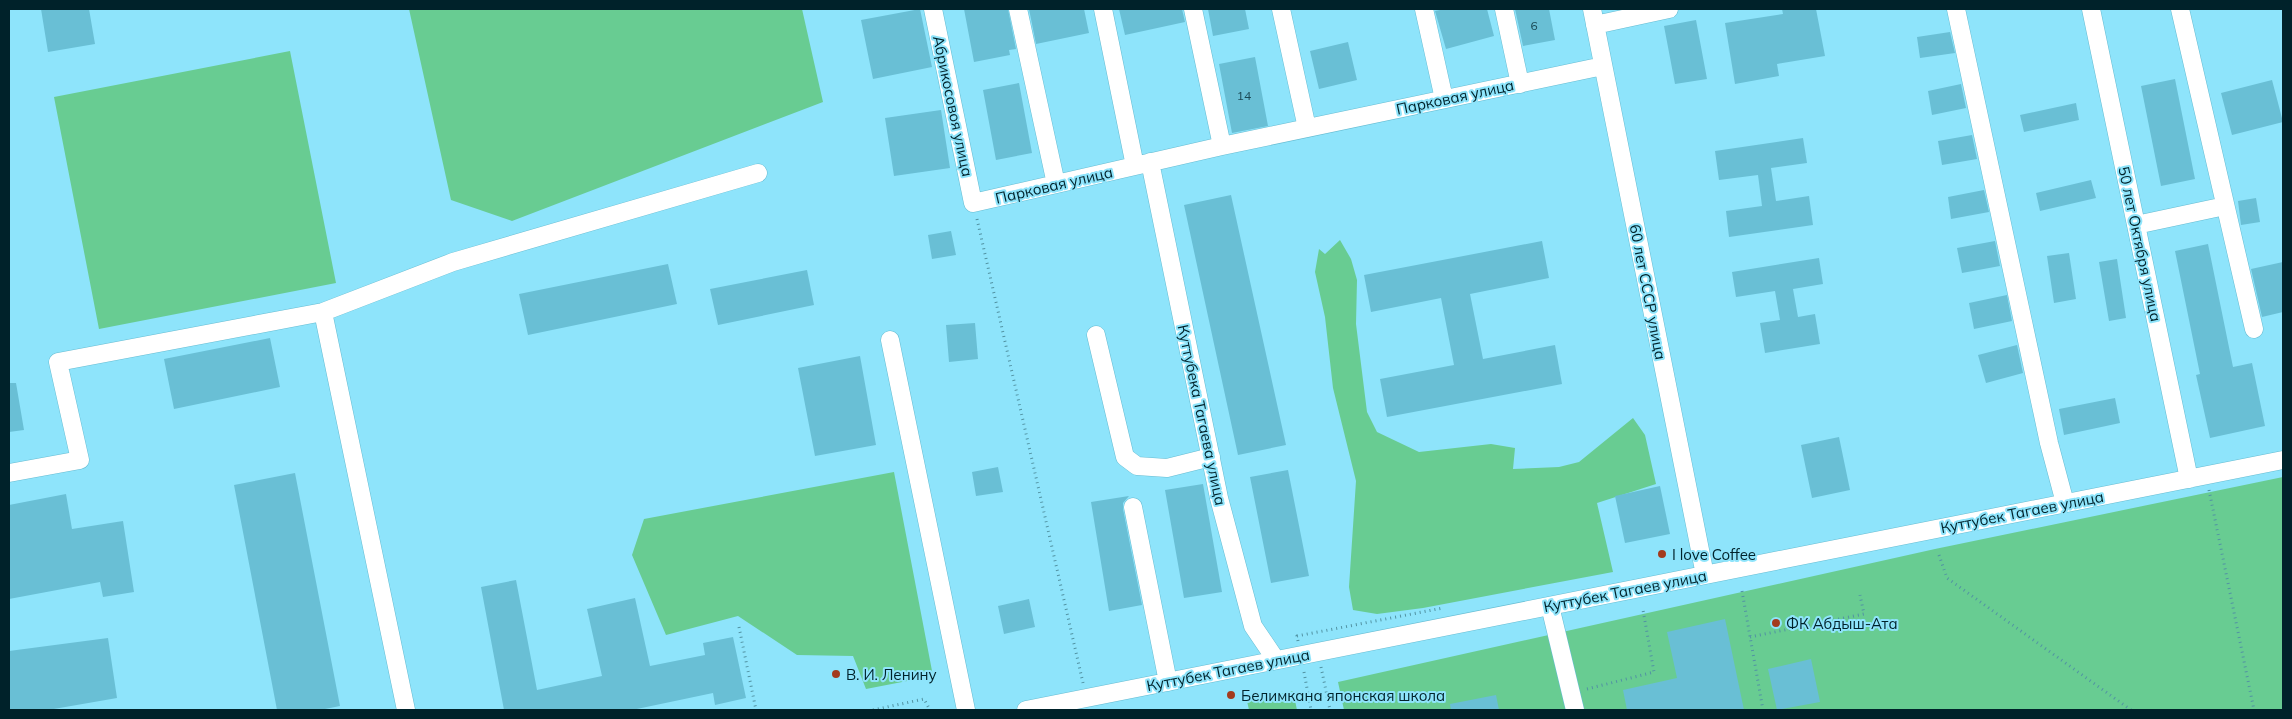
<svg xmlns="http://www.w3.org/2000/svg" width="2292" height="719" font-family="Mulish,sans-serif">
<rect width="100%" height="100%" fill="#8ee4fb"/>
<path fill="#68cc92" d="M409 9H802L823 102 512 221 451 200Z
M290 51 336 283 99 329 54 97Z
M1340 240 1351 259 1357 280 1356 324 1367 412 1377 432 1419 452 1491 444 1515 448 1513 469 1559 467 1579 462 1633 418 1645 435 1656 484 1597 503 1613 572 1423 608 1377 614 1353 610 1349 587 1356 481 1333 388 1325 317 1315 272 1319 249 1325 254Z
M894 472 933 676 866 689 853 656 797 655 738 616 666 635 632 555 644 519Z
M2283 477V710H1344L1338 682 1935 549Z
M1293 691 1297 710H1249L1247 701Z"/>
<path fill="#69bfd5" d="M41 9H89L95 44 48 52Z
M920 9 932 67 873 79 861 20Z
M964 9H1008L1016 49 1009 50 1010 55 974 62Z
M1029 9H1084L1089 33 1036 44Z
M1119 9H1182L1185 22 1125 35Z
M1208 9H1245L1249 29 1213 36Z
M1445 9H1487L1494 36 1446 49 1435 11Z
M1515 9H1549L1555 40 1523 46Z
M1782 9H1816L1825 56 1777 64 1779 76 1735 84 1725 23 1783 14Z
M1696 20 1707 79 1675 84 1664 26Z
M1950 32 1955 53 1920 58 1917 37Z
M1348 42 1357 80 1319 89 1310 51Z
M1255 57 1268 126 1232 133 1219 64Z
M2175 79 2195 179 2161 186 2141 86Z
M2272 80 2283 122 2232 135 2221 93Z
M1019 83 1032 153 996 160 983 90Z
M1961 84 1966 108 1932 115 1928 91Z
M2076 103 2079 120 2024 132 2020 115Z
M941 110 950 168 894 176 885 118Z
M1972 135 1977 159 1942 165 1938 141Z
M1803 138 1807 163 1771 168 1776 201 1809 196 1813 225 1729 237 1726 211 1762 206 1758 175 1719 180 1715 151Z
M2091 180 2096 198 2040 211 2036 193Z
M1984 190 1989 212 1951 219 1948 197Z
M1231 195 1286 445 1238 455 1184 205Z
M2256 198 2260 222 2241 225 2238 201Z
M951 231 956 255 932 259 928 235Z
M1542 241 1549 278 1470 294 1483 359 1555 345 1562 384 1387 417 1380 379 1454 365 1441 298 1371 312 1364 275Z
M1995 241 2000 266 1962 273 1957 248Z
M2208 244 2233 367 2252 363 2265 426 2210 438 2196 375 2200 374 2175 251Z
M2069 253 2076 299 2054 303 2047 256Z
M1819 258 1823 284 1793 289 1798 317 1815 314 1820 344 1765 353 1760 323 1780 320 1775 291 1736 297 1732 272Z
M2117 259 2126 318 2109 321 2099 262Z
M2283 262V312L2262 317 2251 269Z
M668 264 677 304 528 335 519 294Z
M807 270 814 305 718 325 710 289Z
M2007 295 2012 321 1974 329 1969 303Z
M975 323 978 359 949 362 946 325Z
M270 338 280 387 174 409 164 359Z
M2017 345 2023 373 1986 383 1978 355Z
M860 356 876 445 815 456 798 368Z
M9 383H16L24 430 9 432Z
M2115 398 2120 423 2064 435 2059 409Z
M1839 437 1850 490 1812 498 1801 445Z
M998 467 1003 492 976 496 972 472Z
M1288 470 1309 576 1271 583 1250 477Z
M295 473 340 706 320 710H277L234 485Z
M1203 484 1222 592 1184 598 1165 490Z
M1660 486 1670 534 1625 543 1615 496Z
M66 494 72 529 123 521 134 592 103 597 100 582 9 599V505Z
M1129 496 1123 503V509L1142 605 1109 611 1091 502Z
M516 580 537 690 602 676 587 609 635 598 650 666 705 655 703 643 733 637 746 698 715 705 713 693 632 710H504L481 587Z
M1029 599 1035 627 1004 634 998 606Z
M1725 619 1744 710H1627L1623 690 1677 678 1667 632Z
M108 638 117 698 48 710H9V651Z
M1811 659 1820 702 1777 710 1768 669Z
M1496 695 1499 710H1451L1450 704Z"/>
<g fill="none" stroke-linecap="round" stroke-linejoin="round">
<g stroke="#66bcd2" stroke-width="19">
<path id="minor" d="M933 9 973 203 1222 146 1603 66
M1018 9 1056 184
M1103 9 1135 166
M1193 9 1222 146
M1281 9 1307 128
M1424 9 1444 99
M1504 9 1520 84
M1592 9 1705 575
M1956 9 2049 443 2065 503
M2091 9 2189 479
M2180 9 2254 329
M1595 25 1669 9
M1150 162 1219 498 1253 626 1276 660
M2136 225 2225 206
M1096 335 1125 457 1137 466 1167 468 1211 457
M890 340 966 710
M9 473 80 460 58 362 323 312
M1133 507 1168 682
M1550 606 1575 710
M406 710 323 312 453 262 758 173
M1026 710 2283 460"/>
</g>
<path stroke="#5293a3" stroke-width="3" stroke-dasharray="1 4" stroke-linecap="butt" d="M977 219 1083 683
M2209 490 2254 710
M1939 555 1947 578 2131 710
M1742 591 1763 710
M739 627 756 710
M1750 637 1864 614 1860 595
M1298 641 1297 636 1443 608
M1321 667 1330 710
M1304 672 1311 710
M1587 689 1654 672 1643 610
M873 710 924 699 930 710"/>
<use href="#minor" stroke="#fff" stroke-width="18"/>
</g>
<g fill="#a33b1d" stroke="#8ee4fb" stroke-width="2">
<circle cx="1662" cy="554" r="5"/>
<circle cx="1776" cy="623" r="5"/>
<circle cx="836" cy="674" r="5"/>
<circle cx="1231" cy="695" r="5"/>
</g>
<g text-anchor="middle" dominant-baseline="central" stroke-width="4" stroke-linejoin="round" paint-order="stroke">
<g font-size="12" fill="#1a4955">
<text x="1534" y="25">6</text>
<text x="1244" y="95">14</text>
</g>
<g font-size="15" fill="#00222a" stroke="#8ee4fb">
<text transform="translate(1455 97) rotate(-12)">Парковая улица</text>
<text transform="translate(953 106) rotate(78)">Абрикосовоя улица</text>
<text transform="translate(1054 185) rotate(-13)">Парковая улица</text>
<text transform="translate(2140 244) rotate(78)">50 лет Октября улица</text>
<text transform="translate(1648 292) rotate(79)">60 лет СССР улица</text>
<text transform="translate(1202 415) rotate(78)">Куттубека Тагаева улица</text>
<text transform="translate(2022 512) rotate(-11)">Куттубек Тагаев улица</text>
<text transform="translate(1625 591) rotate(-11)">Куттубек Тагаев улица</text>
<text transform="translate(1228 670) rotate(-11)">Куттубек Тагаев улица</text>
</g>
<g font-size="15" fill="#00222a" stroke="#8ee4fb" text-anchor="start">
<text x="1672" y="554">I love Coffee</text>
<text x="1786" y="623">ФК Абдыш-Ата</text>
<text x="846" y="674">В. И. Ленину</text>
<text x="1241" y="695">Белимкана японская школа</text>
</g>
</g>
<rect width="2292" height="719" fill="none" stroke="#00222a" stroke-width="20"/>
</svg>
